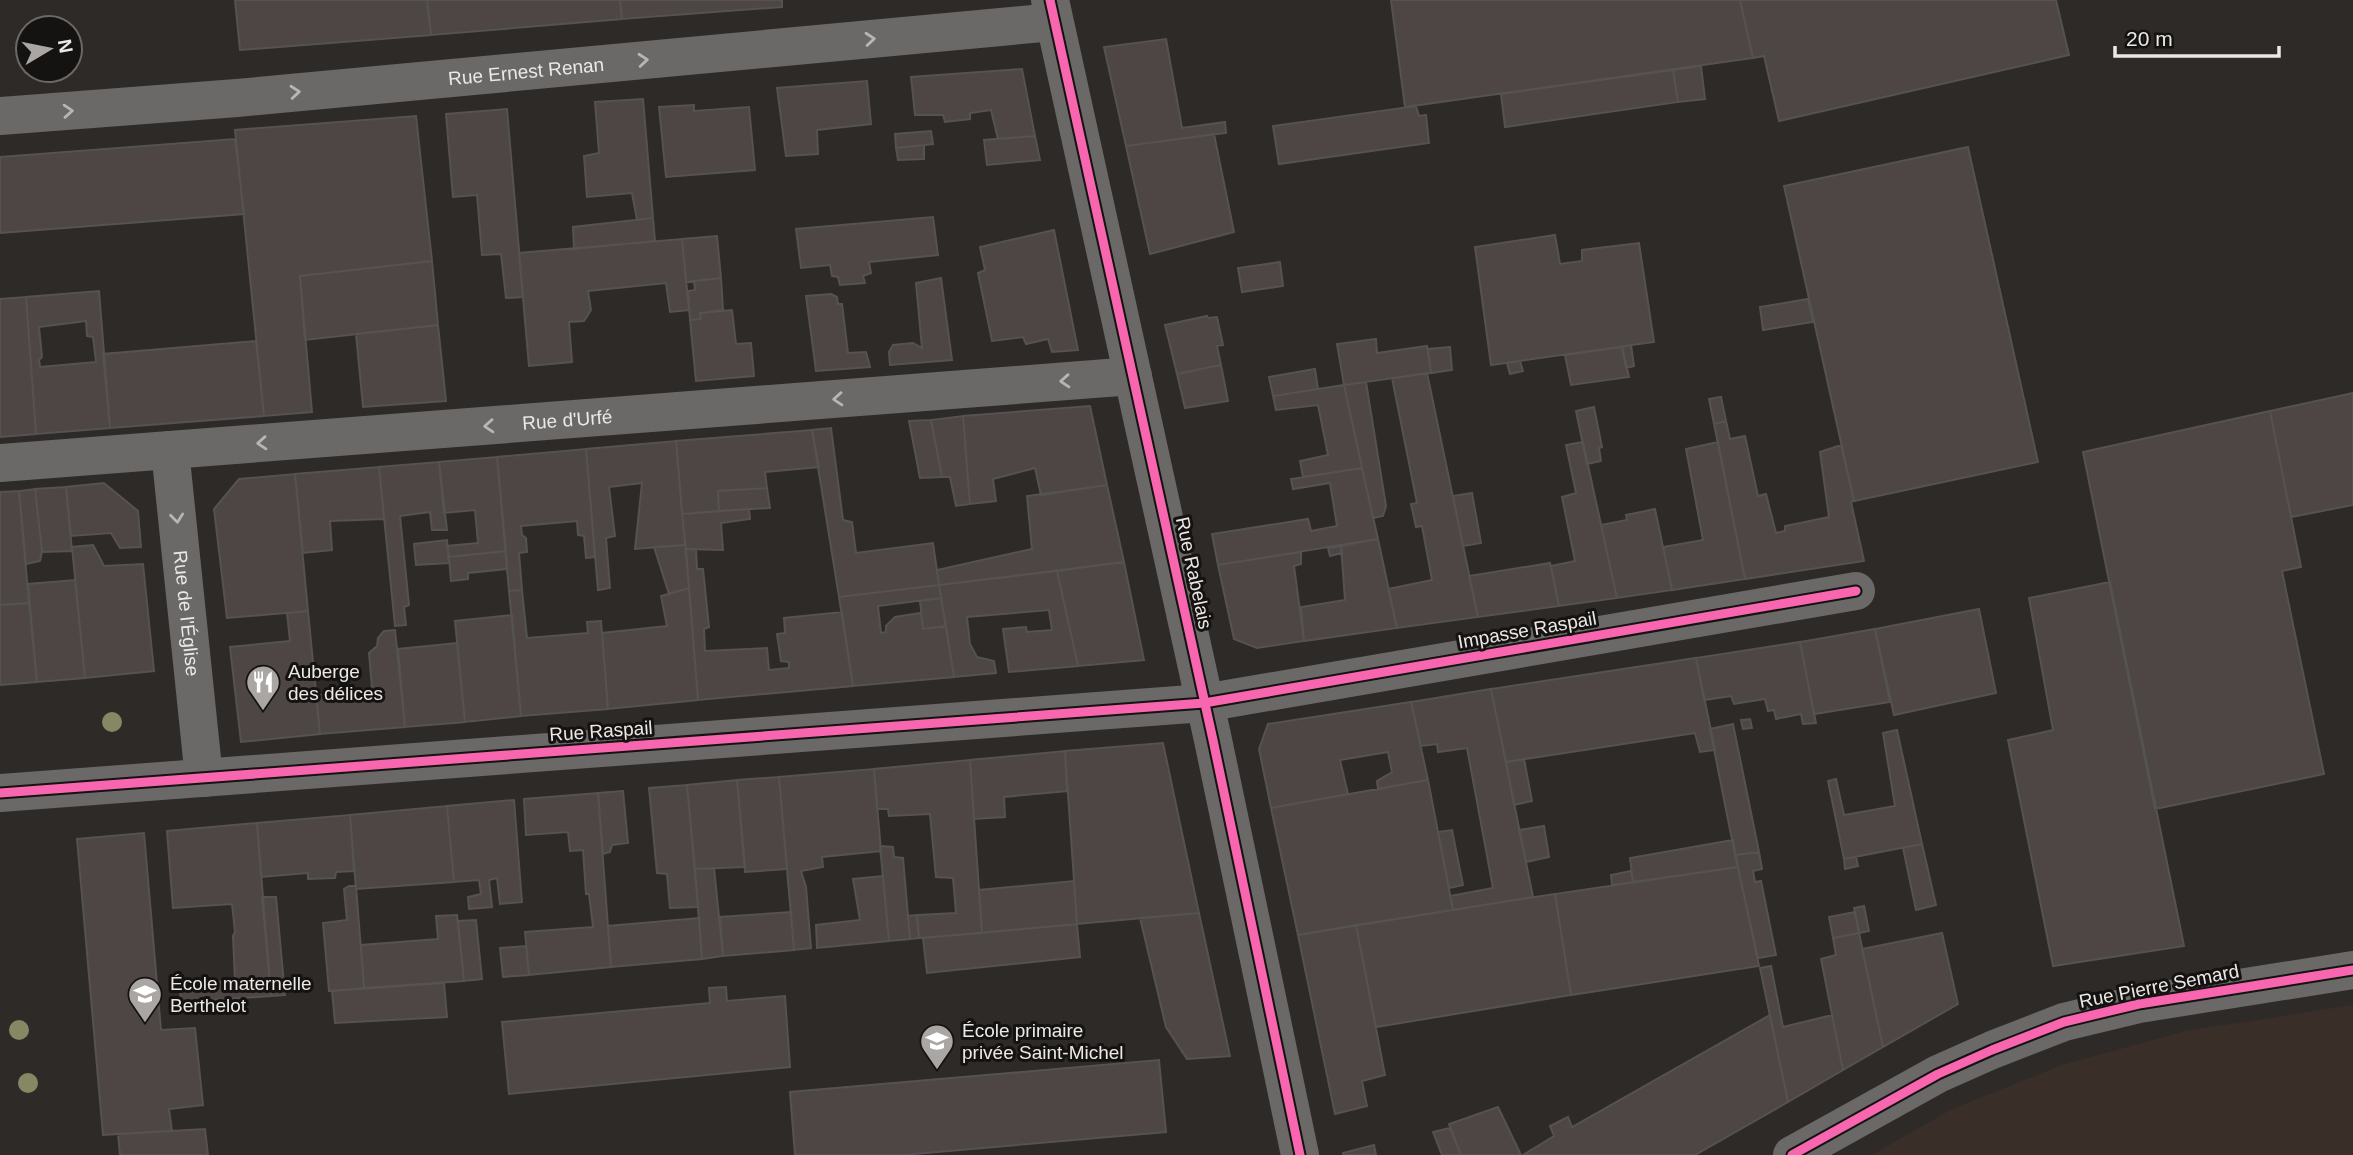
<svg xmlns="http://www.w3.org/2000/svg" width="2353" height="1155" font-family="Helvetica,sans-serif">
<rect width="100%" height="100%" fill="#2e2a28"/>
<path fill="#3a2e29" d="M2353 1005V1155H1872L1952 1109 2062 1065 2186 1031Z"/>
<path fill="#4e4645" stroke="#555252" stroke-width="2" fill-rule="evenodd" d="M235 0H427L431 35 240 50Z
M427 0H620L622 19 431 35Z
M620 0H782V7L622 19Z
M1391 0H1740L1753 58 1405 107Z
M1740 0H2056L2069 55 1779 121 1764 56 1753 58Z
M1166 39 1182 128 1225 122 1226 133 1126 146 1104 47Z
M1701 66 1705 99 1678 102 1673 70Z
M1022 69 1035 136 998 139 991 110 970 113V119L945 122 943 115H915L911 77Z
M1673 70 1678 102 1505 127 1501 94Z
M867 81 871 124 817 130 818 154 786 156 777 88Z
M643 99 653 218 637 220 632 193 587 197 584 156 599 153 595 102Z
M694 105V111L749 107 755 170 666 177 659 107Z
M1416 106 1419 116 1426 115 1429 143 1279 164 1273 126Z
M507 109 523 297 506 298 501 254 482 255 477 195 453 197 446 114Z
M416 116 432 261 300 276 312 412 264 416 235 130Z
M931 131 933 144 896 148 895 134Z
M1214 134 1234 232 1150 254 1126 146Z
M1035 136 1040 160 987 165 984 140Z
M235 139 244 214 0 233V157Z
M924 145V159L898 160 896 148Z
M1968 147 2038 462 1854 501 1784 186Z
M933 217 938 255 869 262 871 273 863 276 865 283 840 285 838 277 832 276 830 265 801 268 796 229Z
M653 218 655 241 574 249 573 227Z
M1054 230 1078 350 1052 352 1048 339 1026 344 1023 337 992 341 978 273 985 270 980 247Z
M1555 235 1560 264 1582 261V250L1639 243 1654 342 1491 365 1475 247Z
M717 236 721 278 686 282 682 239Z
M682 239 689 310 670 312 666 283 588 291 591 310 584 321 569 322 572 362 529 366 519 253Z
M432 261 438 325 305 340 300 276Z
M1280 262 1283 286 1242 292 1238 268Z
M721 278 723 310 700 313 701 319 690 320 688 291 695 290 694 281Z
M941 278 952 360 890 365 889 352 893 345 913 343 922 348 916 283Z
M99 291 110 428 36 434 26 297ZM86 321 87 336 93 337 96 362 40 367 39 360 42 357 39 327Z
M831 294 837 297 838 304H842L848 353 866 352 870 367 816 371 806 296Z
M26 297 36 434 0 437V299Z
M1808 299 1813 322 1763 330 1760 307Z
M732 310 736 344 751 343 754 376 696 381 690 320 701 319 700 313Z
M1207 316 1208 318 1217 317 1223 345 1217 346 1221 365 1177 374 1165 325Z
M438 325 446 401 363 407 356 334Z
M1376 339 1377 353 1427 346 1431 373 1344 385 1337 344Z
M256 341 264 416 110 428 103 354Z
M1631 345 1634 366 1626 368 1622 347Z
M1450 347 1452 370 1431 373 1428 349Z
M1622 347 1629 377 1571 385 1565 355Z
M1520 361 1523 371 1510 374 1507 363Z
M1221 365 1228 401 1185 408 1177 374Z
M1315 369 1318 389 1273 396 1269 377Z
M1427 373 1478 617 1397 628 1388 589 1432 580 1422 526 1416 527 1411 504 1417 503 1392 378Z
M1366 382 1386 506 1383 516 1373 518 1344 385Z
M1344 385 1362 468 1303 477 1300 461 1328 455 1318 405 1276 410 1273 396Z
M2353 393V505L2291 517 2270 411Z
M1721 397 1726 421 1714 424 1709 399Z
M1090 406 1107 485 1041 495 1035 468 993 479 996 501 970 504 963 416Z
M1594 407 1602 447 1599 448 1601 461 1587 464 1576 411Z
M2270 411 2301 567 2282 571 2324 774 2155 809 2083 452Z
M963 416 970 504 956 506 950 477H942L931 420Z
M931 420 942 477 920 478 909 421Z
M1726 421 1730 439 1745 436 1758 496 1766 494 1776 533 1785 531V526L1829 517 1820 452 1841 445 1854 501 1851 502 1864 561 1745 579 1714 424Z
M831 428 843 520 852 522 856 553 933 543 939 585 839 597 812 430Z
M812 430 819 467 765 472 767 488 718 491 719 511 682 514 676 441Z
M676 441 685 545 635 549 642 483 609 487 615 536 606 538 610 588 598 590 586 449Z
M1583 442 1617 598 1559 606 1551 566 1575 561 1562 497 1576 493 1566 445Z
M1718 442 1745 579 1672 590 1663 547 1703 540 1686 449Z
M586 449 595 557 586 558 584 536 578 535 577 521 521 526 522 535 526 538 527 552 519 553 522 590 509 591 497 457Z
M497 457 506 551 449 557 447 546 478 543 475 510 444 513 439 462Z
M439 462 447 530H432L430 512 400 516 409 605 404 607 406 625 395 626 379 467Z
M379 467 384 519 330 521 332 550 303 553 295 474Z
M1362 468 1378 539 1218 565 1212 534 1308 519 1311 531 1337 526 1330 483 1293 489 1291 479Z
M295 474 308 611 227 618 214 509 239 479Z
M104 483 138 511 141 547 120 548 111 533 71 536 66 487Z
M1107 485 1124 562 939 585 937 570 1032 549 1027 496Z
M66 487 72 551 42 552 35 489Z
M767 488 770 508 719 511 718 491Z
M35 489 42 552 40 561 26 564 19 491Z
M19 491 29 603 0 605V492Z
M1472 493 1481 543 1463 546 1453 496Z
M749 509 750 519 721 523 723 550 686 549 682 514Z
M1655 509 1672 590 1617 598 1601 525 1627 520 1626 515Z
M1378 539 1397 628 1304 641 1301 607 1345 600 1341 546Z
M447 540 449 563 416 565 414 544Z
M93 545 104 566 143 564 154 671 85 678 72 547Z
M685 545 689 588 669 594 654 547Z
M1341 546 1342 553 1330 556 1328 548Z
M686 549H696L697 569H703L709 627 704 629 705 651 767 648 769 670 789 668V662L781 661 777 634 785 633 784 618 842 612 853 686 698 700Z
M506 551 507 569 468 573V579L451 581 449 557Z
M1301 552V564L1294 566 1304 641 1257 648 1234 639 1218 565Z
M1124 562 1144 660 1078 666 1057 571Z
M1550 563 1559 606 1478 617 1469 576Z
M1057 571 1078 666 1009 672 1003 629 1026 627 1027 632 1052 630 1049 610 967 617 970 644 977 657 994 661 996 673 954 677 939 585Z
M75 580 85 678 37 682 28 584Z
M2110 582 2184 946 2053 966 2008 740 2053 730 2029 598Z
M939 585 941 598 878 606 881 633 886 632V626L895 617 921 613 923 629 946 626 954 677 853 686 839 597Z
M689 588 698 700 608 709 602 633 667 626 661 596Z
M522 590 527 638 588 633 587 622 601 621 608 709 521 716 509 591Z
M941 598 946 626 923 629 920 601Z
M29 603 37 682 0 685V605Z
M1979 609 1996 693 1894 715 1875 629Z
M308 611 320 734 241 742 230 647 290 641 287 613Z
M512 615 521 716 465 722 455 621Z
M1875 629 1890 702 1814 714 1800 642Z
M395 630 405 727 320 734 316 695 372 688 369 653 377 646 378 638 384 631Z
M1800 642 1816 723 1803 724 1801 714 1776 719 1774 710 1768 711 1765 699 1734 704 1731 696 1704 700 1696 658Z
M457 643 465 722 405 727 398 649Z
M1696 658 1715 750 1700 752 1695 733 1506 762 1491 689Z
M1491 689 1533 897 1453 910 1450 896 1493 888 1467 748 1438 752 1437 744 1421 746 1411 702Z
M1411 702 1428 780 1378 789 1377 781 1392 772 1388 752 1340 760 1348 794 1271 808 1259 749 1268 724Z
M1750 719 1752 728 1743 729 1741 720Z
M1733 724 1759 852 1735 855 1710 729Z
M1897 730 1922 844 1844 859 1828 781 1836 779 1844 815 1895 806 1883 733Z
M1163 743 1199 913 1077 924 1065 751Z
M1065 751 1067 791 1004 797 1005 817 974 819 970 760Z
M1524 759 1532 801 1514 805 1506 762Z
M970 760 982 933 919 938 917 915 956 913 953 878 936 877 930 814 889 816 888 809H877L874 769Z
M874 769 881 851 822 857 823 867 801 871 806 887 811 948 794 950 779 777Z
M779 777 787 869 745 872 737 780Z
M737 780 745 867 695 869 687 785Z
M1428 780 1453 910 1298 935 1271 808Z
M687 785 698 907 670 908 667 874 657 873 649 788Z
M623 791 628 843 612 845 610 852 603 854 598 793Z
M598 793 611 967 529 975 525 932 593 927 589 894H586L583 850 570 851 568 832 526 835 524 799Z
M514 800 522 902 500 904 497 878 489 880 492 907 469 909 468 897 481 894 479 880 454 882 447 806Z
M447 806 454 882 356 889 350 815Z
M350 815 354 871 336 872 335 878 308 879V873L261 877 257 823Z
M257 823 271 996 181 1002 180 990 199 987 200 984 235 980 233 936 235 932 232 904 173 908 167 831Z
M1544 826 1549 857 1526 862 1519 830Z
M1452 830 1463 885 1449 888 1438 832Z
M144 833 161 1030 195 1028 203 1105 169 1109 172 1131 103 1135 77 839Z
M1733 840 1738 867 1633 882 1630 858Z
M1922 844 1936 905 1916 910 1903 848Z
M880 846 893 847 894 857 903 858 910 939 889 941Z
M1759 852 1762 869 1753 871 1755 882 1761 881 1776 955 1758 958 1735 855Z
M1856 857 1858 866 1845 869 1844 859Z
M1738 867 1759 966 1571 995 1555 894Z
M714 868 723 956 702 959 695 869Z
M1631 871 1633 882 1612 885 1611 875Z
M883 876 889 941 817 948 816 925 860 920 853 879Z
M1074 881 1077 924 982 933 979 890Z
M349 886H356L364 988 329 991 323 923 347 920 344 889Z
M1555 894 1571 995 1376 1027 1356 925Z
M262 897H276L285 995 271 996Z
M1864 906 1869 931 1859 933 1854 908Z
M791 912 794 950 723 956 720 917Z
M1855 912 1859 933 1833 938 1829 917Z
M1199 913 1230 1056 1187 1059 1166 1027 1140 918Z
M457 915 464 981 364 988 361 945 438 939 436 916Z
M917 915 919 938 910 939 908 916Z
M699 918 702 959 611 967 608 926Z
M476 920 482 979 464 981 458 921Z
M1077 924 1080 957 927 973 923 938Z
M1356 925 1385 1075 1362 1081 1367 1106 1335 1114 1298 935Z
M1859 933 1883 1047 1843 1070 1821 959 1836 955 1833 938Z
M1942 933 1958 1004 1883 1047 1862 949Z
M526 946 529 975 503 977 500 948Z
M1771 966 1783 1027 1832 1015 1843 1070 1788 1102 1760 968Z
M444 983 447 1017 335 1023 332 991Z
M726 987 727 1001 785 996 790 1067 509 1094 502 1022 710 1003 709 988Z
M1770 1015 1788 1102 1695 1155H1523L1554 1136 1550 1126 1568 1117 1572 1127Z
M1159 1060 1166 1132 903 1155H795L790 1092Z
M1498 1107 1521 1155H1461L1449 1124Z
M1450 1128 1461 1155H1442L1433 1132Z
M205 1129 208 1155H120L118 1134Z
M1374 1145 1376 1155H1343V1153Z"/>
<g fill="none" stroke-linecap="round" stroke-linejoin="round">
<g stroke="#6a6968" stroke-width="38">
<path d="M1050 0 1213 740 1300 1155"/>
<path id="s1" d="M0 116 237 98 1054 22"/>
<path id="s2" d="M170 450 204 778"/>
<path id="s3" d="M0 463 1133 376"/>
<path d="M0 793 1204 703 1856 591"/>
<path d="M1792 1155 1938 1074 1992 1050 2064 1022 2139 1004 2353 970"/>
</g>
<g stroke="#151311" stroke-width="13">
<path id="cycleway" d="M1050 0 1213 740 1300 1155
M0 793 1204 703 1856 591
M1792 1155 1938 1074 1992 1050 2064 1022 2139 1004 2353 970"/>
</g>
<use href="#cycleway" stroke="#f766af" stroke-width="9"/>
</g>
<g fill="#858862">
<circle cx="112" cy="722" r="10"/>
<circle cx="19" cy="1030" r="10"/>
<circle cx="28" cy="1083" r="10"/>
</g>
<defs><path id="oneway-chevron" d="M-2-3.5L2.5 0L-2 3.5" fill="none" stroke-width="1.6" stroke-linecap="round" stroke-linejoin="round" transform="scale(1.75)"/></defs>
<g stroke="#b8b5b3">
<use href="#oneway-chevron" transform="translate(870 39) rotate(-5)"/>
<use href="#oneway-chevron" transform="translate(643 60) rotate(-5)"/>
<use href="#oneway-chevron" transform="translate(295 92) rotate(-5)"/>
<use href="#oneway-chevron" transform="translate(68 111) rotate(-4)"/>
<use href="#oneway-chevron" transform="translate(1065 381) rotate(176)"/>
<use href="#oneway-chevron" transform="translate(838 399) rotate(176)"/>
<use href="#oneway-chevron" transform="translate(489 426) rotate(176)"/>
<use href="#oneway-chevron" transform="translate(262 443) rotate(176)"/>
<use href="#oneway-chevron" transform="translate(177 518) rotate(84)"/>
</g>
<defs>
<g id="restaurant-pin" transform="scale(1.75)"><path d="M0 17L-7.5 6A9.5 9.5 0 1 1 7.5 6Z" fill="#aaa6a3" stroke="#151311"/><path d="M-5-6h1v4h1v-4h1v4h1v-4h1v5L-1.5 .5V6h-2V.5L-5-1ZM5-6V6H3V1.5H1.5Q1.5-4 5-6Z" fill="#fff"/></g>
<g id="school-pin" transform="scale(1.75)"><path d="M0 17L-7.5 6A9.5 9.5 0 1 1 7.5 6Z" fill="#aaa6a3" stroke="#151311"/><path d="M0-5L7-2L0 1L-7-2ZM-4 1L0 2.5L4 1V4Q0 6-4 4Z" fill="#fff"/></g>
</defs>
<g fill-rule="evenodd">
<use href="#restaurant-pin" x="263" y="682"/>
<use href="#school-pin" x="145" y="994"/>
<use href="#school-pin" x="937" y="1041"/>
</g>
<g text-anchor="middle" dominant-baseline="central" stroke-width="6" stroke-linejoin="round" paint-order="stroke">
<g font-size="19" fill="#ece8e5" stroke="#151311">
<text stroke="none"><textPath href="#s1" startOffset="528">Rue Ernest Renan</textPath></text>
<text stroke="none"><textPath href="#s3" startOffset="569">Rue d'Urfé</textPath></text>
<text transform="translate(1194 573) rotate(78)">Rue Rabelais</text>
<text stroke="none"><textPath href="#s2" startOffset="164">Rue de l'Église</textPath></text>
<text transform="translate(1527 630) rotate(-10)">Impasse Raspail</text>
<text transform="translate(601 731) rotate(-4)">Rue Raspail</text>
<text transform="translate(2159 986) rotate(-11)">Rue Pierre Semard</text>
</g>
<g font-size="19" fill="#ece8e5" stroke="#151311" text-anchor="start">
<text x="288" y="671">Auberge<tspan x="288" dy="22">des délices</tspan></text>
<text x="170" y="983">École maternelle<tspan x="170" dy="22">Berthelot</tspan></text>
<text x="962" y="1030">École primaire<tspan x="962" dy="22">privée Saint-Michel</tspan></text>
</g>
</g>
<g transform="translate(49 49) rotate(80)"><circle r="33" fill="#151311" stroke="#6b6866" stroke-width="2"/>
<path d="M0-5L12 26L0 18L-12 26Z" fill="#aaa6a3"/>
<text y="-10" font-size="19" font-weight="bold" text-anchor="middle" fill="#ece8e5">N</text>
</g>
<path d="M2115 46v10h164v-10" fill="none" stroke="#ece8e5" stroke-width="3.5"/>
<text x="2126" y="46" font-size="21" fill="#ece8e5" stroke="#151311" stroke-width="5" paint-order="stroke">20 m</text>
</svg>
